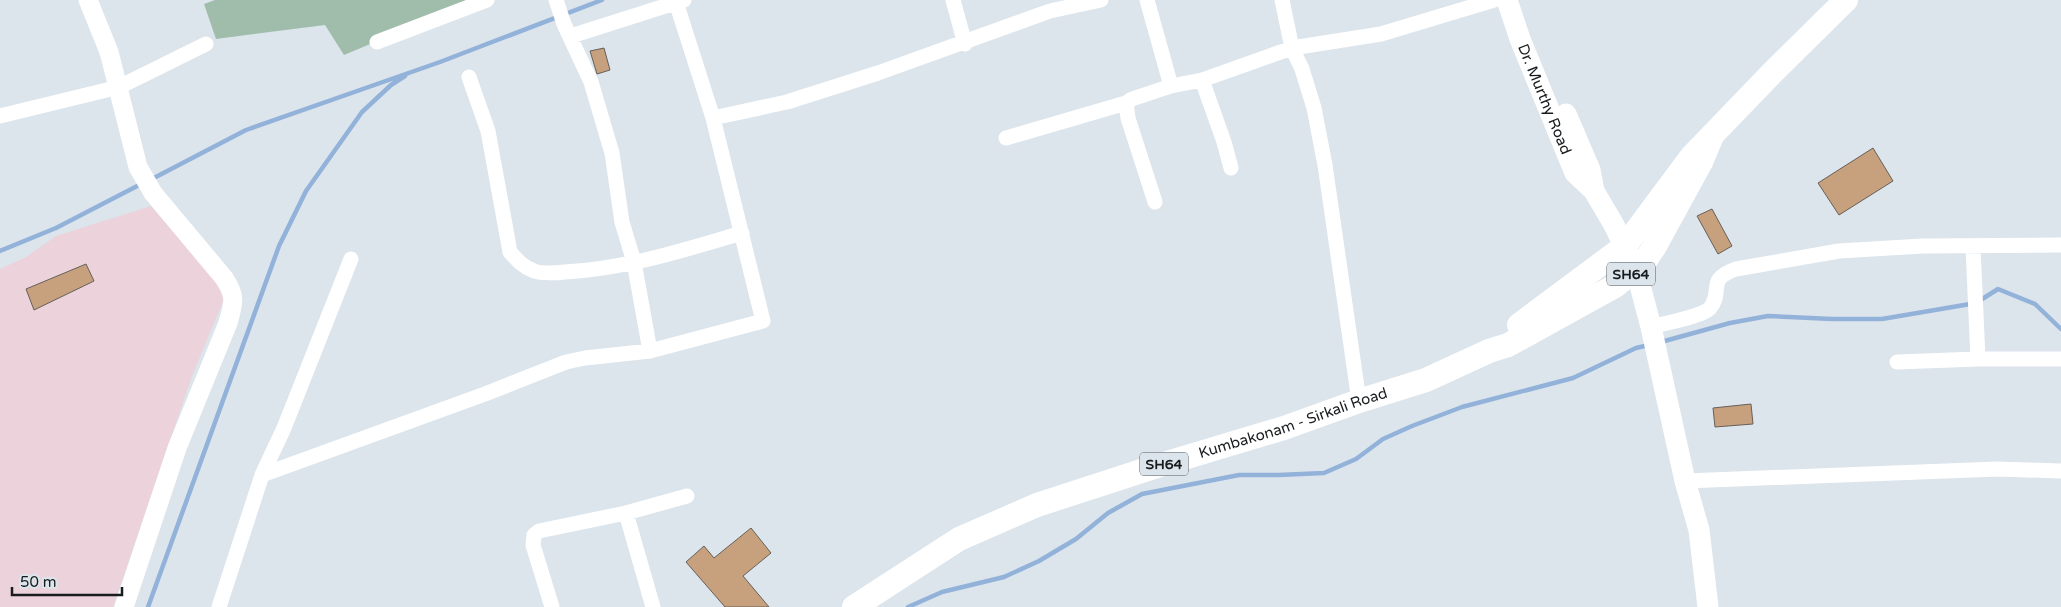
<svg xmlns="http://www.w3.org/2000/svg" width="2061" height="607" font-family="'Varela Round',sans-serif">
<rect width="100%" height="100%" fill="#dce5ec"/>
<path fill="#ebd2db" d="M151 206 227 292 192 376 113 607H0V269L26 257 56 236Z"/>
<path fill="#a0bdac" d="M215 0H475L344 55 325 25 216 39 204 4Z"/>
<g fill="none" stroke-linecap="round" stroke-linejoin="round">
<path stroke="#93b2da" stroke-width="4.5" d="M150 180 246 130 440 62 602 0
M0 251 56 228 143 183
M1661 342 1730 323 1768 316 1832 319H1882L1976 303 1998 289 2035 304 2061 329
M148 607 279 246 306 191 362 112 391 85 405 76
M908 607 942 592 1004 577 1039 561 1076 539 1108 513 1142 494 1239 475H1279L1324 473 1356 459 1383 439 1412 426 1462 407 1573 378 1636 348 1649 345"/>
</g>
<path fill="#c7a07d" stroke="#675f59" d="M604 48 610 70 597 74 590 51Z
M1873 148 1893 181 1839 215 1818 183Z
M1712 209 1732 246 1718 254 1697 216Z
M86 264 94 281 34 310 26 289Z
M1751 404 1753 424 1715 427 1713 408Z
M751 528 771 553 743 576 769 607H725L686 562 704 546 714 558Z"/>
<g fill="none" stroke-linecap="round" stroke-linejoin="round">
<path stroke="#fff" stroke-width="15" d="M556 0 564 24 591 82 612 153 622 222 634 262 650 351
M953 0 965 44
M1147 0 1171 86
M1282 0 1292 48 1302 69 1314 108 1325 165 1359 401
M571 36 684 0
M377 42 487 0
M469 77 488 131 510 252C517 260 523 267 534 271 543 274 555 273 565 272 625 269 684 250 742 233
M1202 80 1224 142 1231 168
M0 116 119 87 206 44
M713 118 787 102 878 73 1050 11 1101 0
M1006 138 1126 103
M1155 202 1128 118 1126 103 1132 99 1171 86 1202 80 1292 48 1381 34 1494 0
M1973 247 1978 359
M1651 327C1664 323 1702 317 1710 308 1724 291 1705 280 1736 269L1839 251 1923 246 2061 245
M1897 362 1978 359H2061
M262 475 485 394 566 362 585 358 650 351 763 321 713 118 676 2
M1685 481 1997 469 2061 471
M626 513 653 607
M219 607 262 475 284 428 351 259
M552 607 533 545 534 535 539 531 626 513 687 496"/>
<path stroke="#fff" stroke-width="19" d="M88 0 109 52 138 167 153 193 224 278C236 296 234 302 228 323L177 448 124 607"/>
<g stroke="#fff" stroke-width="21">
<path id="s1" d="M1507 0 1520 39 1575 173 1594 191 1614 225 1636 270 1651 327 1685 481 1699 530 1708 607"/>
<path d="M1566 114 1590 170 1594 191"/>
</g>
<g stroke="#fff" stroke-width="24">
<path d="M1519 325 1625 246 1692 156 1772 73 1846 0"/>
<path id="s2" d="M854 607 959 539 1037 505 1157 466 1284 428 1359 401 1426 380 1489 351 1508 345 1615 286 1645 261 1655 246 1701 162 1712 136"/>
</g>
</g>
<g text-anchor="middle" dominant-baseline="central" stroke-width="4.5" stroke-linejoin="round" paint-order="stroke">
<g fill="#dce5ec" stroke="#54585c" stroke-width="1">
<rect x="1607" y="262.5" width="48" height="23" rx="4"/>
<rect x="1140" y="452.5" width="48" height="23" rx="4"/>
</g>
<g font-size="14" font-weight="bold" fill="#191c1e">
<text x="1631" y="274">SH64</text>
<text x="1164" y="464">SH64</text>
</g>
<g font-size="15" fill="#191c1e" stroke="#dce5ec">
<text stroke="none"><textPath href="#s1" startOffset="106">Dr. Murthy Road</textPath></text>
<text stroke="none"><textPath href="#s2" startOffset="479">Kumbakonam - Sirkali Road</textPath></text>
</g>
</g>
<path d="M12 587v8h110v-8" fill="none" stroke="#191c1e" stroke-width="2.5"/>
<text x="20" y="587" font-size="15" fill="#191c1e" stroke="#dce5ec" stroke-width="4" paint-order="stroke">50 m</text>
</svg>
